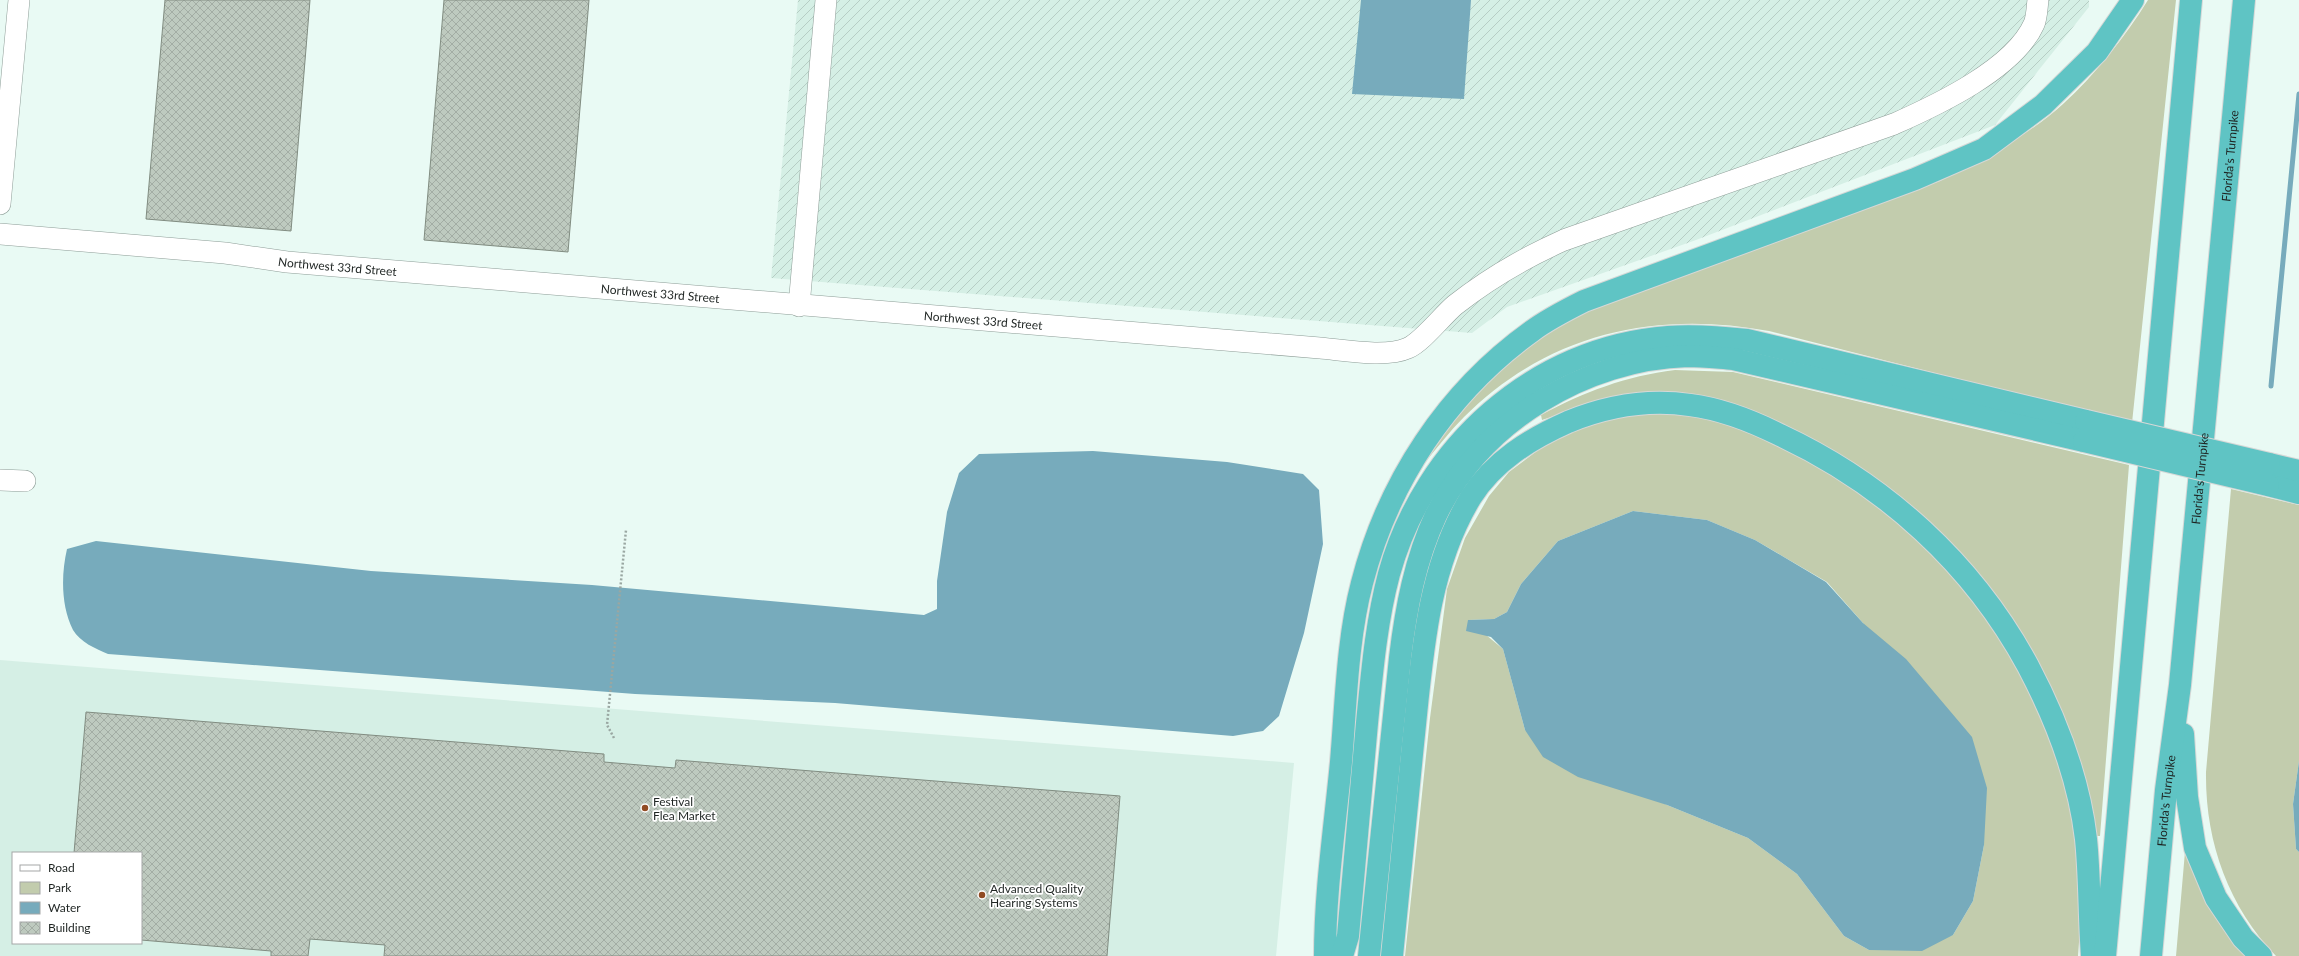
<svg xmlns="http://www.w3.org/2000/svg" width="2299" height="956" font-family="Lato,sans-serif">
<defs>
<pattern id="industrial-furrows" width="10" height="10" patternUnits="userSpaceOnUse"><rect width="10" height="10" fill="#d5efe5"/><path d="M-1 1l2-2M0 10L10 0M9 11l2-2" fill="none" stroke="#b6cdc4"/></pattern>
<pattern id="building-cross-hatch" width="8" height="8" patternUnits="userSpaceOnUse"><rect width="8" height="8" fill="#becabf"/><path d="M0 0l8 8M0 8l8-8" fill="none" stroke="#a3ada4"/></pattern>
</defs>
<rect width="100%" height="100%" fill="#e9faf4"/>
<path fill="#d5efe5" fill-rule="evenodd" d="M0 660 1294 763 1276 956H0ZM13 853H141V943H13Z"/>
<path fill="url(#industrial-furrows)" d="M798 0H2089V7L1995 125 1696 240 1507 307 1472 333 771 278Z"/>
<path fill="#c2ccad" fill-rule="evenodd" d="M2148 0H2176L2132 423 1769 331C1655 310 1548 333 1464 417 1449 432 1436 449 1423 465L1438 438 1504 362 1564 320 1636 291 1940 181C1982 159 2028 136 2063 104 2095 75 2125 37 2148 0Z
M1675 370 1733 372 2129 465 2100 836H2095L1977 576 1744 410 1563 413 1542 420 1541 415C1584 392 1626 376 1675 370Z
M1653 412 1687 413 1742 428 1825 468 1905 525 1964 586 2000 635 2037 705 2053 744 2073 815 2080 860 2081 914 2078 956H1405L1430 718 1447 589 1465 538 1489 496 1509 472 1546 444 1599 420ZM1633 511 1707 520 1755 540 1827 582 1863 623 1984 845 1973 901 1953 935 1869 950 1844 936 1797 874 1748 838 1667 805 1525 730 1503 649 1468 620 1494 619 1507 612 1521 584 1558 541Z
M2231 489 2299 505V761L2293 804 2296 849 2299 852V956H2276C2228 906 2205 841 2206 772Z
M2186 840 2253 956H2176Z"/>
<path fill="#77abbc" d="M1361 0H1471L1464 99 1352 94Z
M1093 451 1227 462 1303 474 1319 490 1323 544 1304 633 1279 716 1263 731 1233 736 835 703 635 694 108 654C96 649 80 642 73 630 61 606 61 575 67 549L96 541 371 571 592 585 924 615 937 609V581L947 512 959 473 979 454Z
M1633 511 1707 520 1755 540 1826 582 1863 623 1906 659 1972 737 1987 788 1984 845 1973 901 1953 935 1922 951 1869 950 1844 936 1797 874 1748 838 1667 805 1578 777 1543 757 1525 730 1503 649 1491 637 1466 631 1468 620 1494 619 1507 612 1521 584 1558 541Z
M2299 761V852L2296 849 2293 804Z"/>
<g fill="none" stroke-linecap="round" stroke-linejoin="round">
<path stroke="#77abbc" stroke-width="5" d="M2271 386 2299 94"/>
</g>
<path fill="url(#building-cross-hatch)" stroke="#818c81" d="M165 0H310L291 231 146 219Z
M444 0H589L568 252 424 240Z
M86 712 604 754V762L675 768 676 760 1120 796 1107 956H384L385 945 310 939 308 956H271V951L141 940V853H74Z"/>
<g fill="none" stroke-linecap="round" stroke-linejoin="round">
<g stroke="#8d9d97" stroke-width="22">
<g id="minor">
<path d="M0 204 19 0"/>
<path id="s1" d="M0 234 225 253 287 262 1320 348C1344 350 1386 358 1408 348 1422 342 1442 316 1455 305 1488 279 1526 257 1564 240L1894 124C1937 105 2014 69 2034 24 2037 17 2037 7 2038 0"/>
<path d="M799 306 826 0"/>
<path d="M0 480 25 481"/>
</g>
</g>
<g stroke="#d6d8d7" stroke-width="24">
<g id="highway">
<path d="M2269 464 2299 471"/>
<path d="M2268 485 2299 493"/>
<path d="M2183 734 2187 797 2195 848 2216 898 2243 938 2261 956"/>
<path d="M1325 956C1325 891 1335 826 1341 762 1346 704 1347 640 1362 583 1388 482 1447 392 1532 331 1548 319 1566 310 1584 301L1915 179 1984 149 2043 105 2097 52 2133 0"/>
<path d="M1342 956 1348 936C1354 865 1360 794 1367 723 1372 673 1376 623 1389 574 1424 447 1534 347 1668 337 1694 335 1720 337 1747 340L2086 421"/>
<path d="M1369 956 1400 658C1406 608 1415 560 1436 515 1482 421 1585 359 1688 356 1703 356 1719 358 1733 359L2084 441"/>
<path d="M1392 956C1399 885 1406 815 1413 744 1422 660 1426 571 1471 497 1494 461 1530 439 1568 422 1607 406 1649 399 1690 405 1722 409 1752 421 1780 435 1885 484 1973 564 2028 666 2056 719 2079 779 2086 839 2090 878 2089 917 2092 956"/>
<path d="M2105 956 2191 0"/>
<path id="s2" d="M2151 956 2166 790 2180 685 2244 0"/>
</g>
</g>
<path stroke="#9aa7a2" stroke-width="2.5" stroke-dasharray="2 2" stroke-linecap="butt" d="M614 738 607 725 626 530"/>
<use href="#minor" stroke="#fff" stroke-width="21"/>
<use href="#highway" stroke="#5fc4c4" stroke-width="22"/>
<g stroke="#d6d8d7" stroke-width="24" stroke-linecap="butt">
<path id="highway-bridge" d="M2086 421 2269 464
M2084 441 2268 485"/>
</g>
<use href="#highway-bridge" stroke="#5fc4c4" stroke-width="22"/>
</g>
<g fill="#914b23" stroke="#fff" stroke-width="1.5">
<circle cx="645" cy="808" r="4"/>
<circle cx="982" cy="895" r="4"/>
</g>
<g text-anchor="middle" dominant-baseline="central" stroke-width="3.5" stroke-linejoin="round" paint-order="stroke">
<g font-size="12" fill="#1e2422" stroke="#fff">
<text stroke="none"><textPath href="#s2" startOffset="804">Florida's Turnpike</textPath></text>
<text stroke="none"><textPath href="#s1" startOffset="339">Northwest 33rd Street</textPath></text>
<text stroke="none"><textPath href="#s1" startOffset="663">Northwest 33rd Street</textPath></text>
<text stroke="none"><textPath href="#s1" startOffset="987">Northwest 33rd Street</textPath></text>
<text stroke="none"><textPath href="#s2" startOffset="480">Florida's Turnpike</textPath></text>
<text stroke="none"><textPath href="#s2" startOffset="156">Florida's Turnpike</textPath></text>
</g>
<g font-size="12" fill="#1e2422" stroke="#fff" text-anchor="start">
<text x="653" y="801">Festival<tspan x="653" dy="14">Flea Market</tspan></text>
<text x="990" y="888">Advanced Quality<tspan x="990" dy="14">Hearing Systems</tspan></text>
</g>
</g>
<rect x="12" y="852" width="130" height="92" fill="#ffffff" stroke="#a5a7a7"/>
<rect x="20" y="865" width="20" height="6" fill="#ffffff" stroke="#a5a7a7"/>
<text x="48" y="872" font-size="12" fill="#1e2422">Road</text>
<rect x="20" y="882" width="20" height="12" fill="#c2ccad" stroke="#a5a7a7"/>
<text x="48" y="892" font-size="12" fill="#1e2422">Park</text>
<rect x="20" y="902" width="20" height="12" fill="#77abbc" stroke="#a5a7a7"/>
<text x="48" y="912" font-size="12" fill="#1e2422">Water</text>
<rect x="20" y="922" width="20" height="12" fill="url(#building-cross-hatch)" stroke="#a5a7a7"/>
<text x="48" y="932" font-size="12" fill="#1e2422">Building</text>
</svg>
